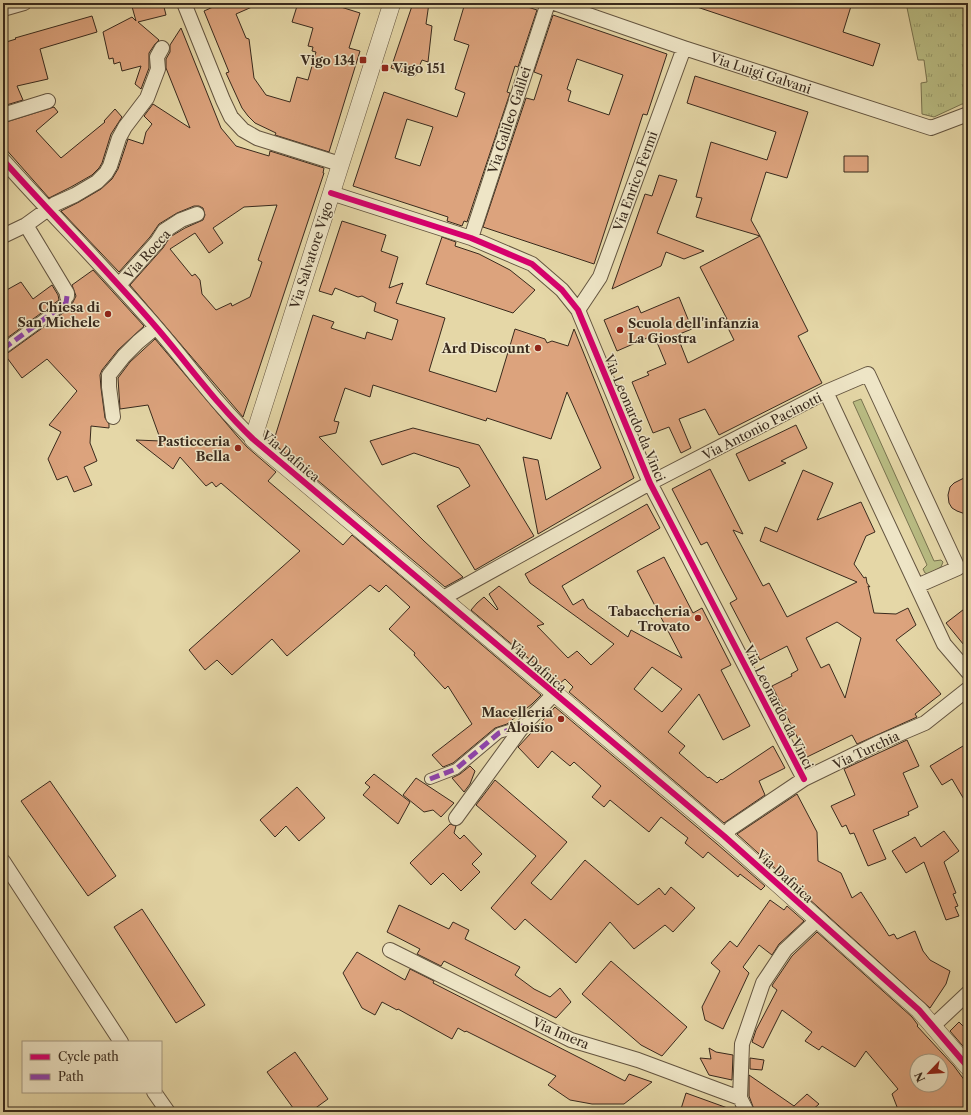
<svg xmlns="http://www.w3.org/2000/svg" width="971" height="1115" font-family="'Libre Caslon Text',serif">
<defs>
<pattern id="grass-tufts" width="24" height="20" patternUnits="userSpaceOnUse"><rect width="24" height="20" fill="#b9bd84"/><path d="M3 7l-1-3M5 7V3M7 7l1-3M15 17l-1-3M17 17v-4M19 17l1-3" fill="none" stroke="#979a6b"/></pattern>
</defs>
<rect width="100%" height="100%" fill="#e5d7a7"/>
<filter id="stains"><feTurbulence type="fractalNoise" baseFrequency=".005" numOctaves="4"/><feColorMatrix values="0 0 0 0 .2 0 0 0 0 .09 0 0 0 0 .02 0 0 0 .5 -.17"/></filter>
<radialGradient id="worn" r=".72"><stop offset=".6" stop-color="#630" stop-opacity="0"/><stop offset="1" stop-color="#630" stop-opacity=".3"/></radialGradient>
<path fill="url(#grass-tufts)" stroke="#797450" d="M906 3H968V104H962L934 117 922 114 921 83 927 82 924 60H918Z"/>
<path fill="#b9bd84" stroke="#797450" d="M861 399 934 561 941 560 943 562 941 567 928 574 925 573 923 569 927 565 853 402Z"/>
<path fill="#dca37d" stroke="#392a1d" fill-rule="evenodd" d="M131 3H163L166 15 138 22 159 40 155 44 149 53V68L141 89 135 84 141 66 122 71 120 62 114 64 113 58 109 59 103 32 132 17 136 21Z
M222 3H261L236 14 246 38 249 39 254 78 266 95 290 102 297 77 308 80 316 52 312 51 313 47 308 46 313 28 292 22 298 3H328L360 13 349 48 360 51 329 152 275 135 276 133 255 123 248 116 242 108 226 73 229 72 204 11Z
M413 3H429L426 24 432 26 428 62 422 60 415 76 391 68Z
M465 3H515L537 10 518 67 515 66 507 92 510 93 467 222 464 221 462 226 447 221 448 217 353 186 384 92 457 117 465 93 455 89 469 45 454 40ZM407 119 433 127 420 166 395 158Z
M691 3H852L843 32 880 44 873 66 691 5Z
M553 15 667 54 647 115 643 114 594 264 483 227 526 98 534 100 542 75 534 72ZM577 59 623 75 609 115 568 101 571 91 567 89Z
M92 16 97 32 40 49 48 79 17 86 23 100 3 106V43L16 39 15 38Z
M181 28 221 128 236 146 269 156 270 151 324 168 323 173H324L243 417 130 285 163 248 170 237 185 228 203 220 205 215 203 208 199 206H194L177 213 159 224 150 237 119 272 61 211 79 202 101 189 112 179 118 169 128 139 143 144 146 132 152 124 144 116 153 104 190 128 166 68V59L170 52V45ZM277 205 258 260 262 262 250 297 232 306 231 303 216 310 202 294 200 280 195 274 192 276 170 249 195 233 209 253 223 243 213 228 244 207Z
M695 76 808 112 787 178 766 172 751 220 760 236 696 217 702 198 696 197 711 142 767 160 776 132 687 103Z
M54 107 58 112 36 131 61 158 105 122 104 121 115 109 122 117 111 134 102 163 99 168 92 175 71 187 49 198 3 146V123Z
M844 156H868V172H844Z
M659 175 677 180 657 233 704 251 684 259 666 252 661 266 612 289 645 194 652 196Z
M342 221 386 235 381 251 398 257 389 288 403 283 396 303 445 318 429 371 496 392 515 329 545 339 547 343 552 341 568 346 574 329 634 478 538 534 523 457 538 460 546 500 601 468 567 392 551 439 487 418 486 421 373 385 370 397 345 388 334 421 339 422 336 433 319 437 424 541 463 577 445 587 273 443 313 315 334 322 331 328 365 339 367 332 392 340 398 320 374 311 376 303 362 296 358 297 335 288 332 295 319 291Z
M760 236 808 331 798 336 822 383 719 435 705 409 679 419 691 448 681 453 669 427 653 433 632 382 649 375 647 372 666 364 654 335 617 351 604 320 638 306 641 313 679 297 692 329 677 335 688 363 734 340 724 320 727 319 700 267Z
M442 237 456 242 455 246 479 254 510 270 535 290 513 313 426 284Z
M93 270 144 326 118 350 102 370 100 375 101 388 105 418 109 424V428L91 426 90 443 97 461 84 467 92 485 74 492 67 476 57 480 48 459 61 432 49 425 77 391 47 359 22 378 5 355 70 308 76 296 72 285Z
M21 282 33 299 52 285 58 295 59 300 3 341V292Z
M155 339 237 436 247 447 276 472 268 481 343 545 352 535 541 695 532 704 507 724 495 728 453 763 443 767 432 755 472 724 448 686 445 689 414 655 415 653 389 629 410 607 386 585 379 592 370 585 287 656 272 639 232 675 217 660 205 670 189 650 300 551 221 483 216 487 212 482 206 486 180 457 173 469 136 440 161 441 148 405 120 409 118 378 130 362Z
M796 425 807 448 781 461 786 463 749 481 736 454Z
M413 428 479 445 534 536 475 570 437 506 470 486 459 468 414 453 382 465 370 441Z
M710 469 743 534 733 530 763 586 769 583 787 617 857 582 760 541 765 527 777 532 803 470 833 483 817 520 861 502 875 532 866 536 854 564 864 578 866 577 867 583 870 587 868 586 874 613 896 614 908 608 916 625 896 640 941 694 915 714 917 717 857 744 852 735 807 757 772 686 792 676 791 674 798 670 787 646 760 660 730 603 737 599 722 571 707 542 701 545 672 489ZM837 622 861 638 845 698 829 664 821 668 806 638Z
M968 476V515L957 511 952 508 949 503 948 495 950 487 954 483Z
M647 504 660 528 562 586 573 605 583 599 588 608 628 637 631 630 682 658 637 571 664 557 693 613 702 608 731 665 721 670 750 726 723 740 699 694 668 732 685 746 679 753 708 778 709 777 717 783 721 779 722 780 773 746 785 768 759 781 765 795 724 823 569 692 573 687 565 679 559 684 471 610 477 603 484 597 497 610 498 609 489 594 499 586 544 624 537 626 568 658 577 651 591 665 614 644 530 583 525 574ZM652 667 682 689 662 712 634 689Z
M968 606V650L946 623Z
M555 707 717 844 765 886 761 890 740 874 738 877 708 852 703 858 685 843 688 838 661 817 649 832 610 800 604 807 592 797 601 786 574 762 570 766 552 751 538 768 518 747Z
M907 740 919 766 903 773 918 807 908 812 909 815 873 830 886 859 868 866 854 833 850 834 846 825 842 827 831 806 855 795 844 769Z
M968 743V806L952 779 942 785 930 766Z
M470 766 475 771 470 784 464 792 452 778 460 774Z
M374 774 410 802 398 824 363 795 370 787 365 783Z
M416 778 454 803 441 817 433 810 424 812 403 795Z
M495 780 567 842 531 883 551 900 585 860 638 905 659 888 665 895 671 887 695 908 673 932 665 925 634 949 610 922 576 963 525 919 515 930 491 908 536 856 476 805Z
M50 781 116 876 88 896 21 801Z
M297 787 325 818 299 841 286 826 275 837 260 820Z
M797 794 817 832 818 861 841 873 852 898 861 892 889 936 894 934 897 939 915 931 923 951 930 960 950 971 946 984 930 1008 737 834Z
M450 824 456 826 454 833 460 839 464 835 482 854 472 864 480 872 461 891 443 873 431 885 410 863Z
M944 831 959 851 944 862 956 893 953 894 958 906 955 907 959 916 946 920 924 862 906 873 892 851 915 837 921 847Z
M770 900 784 910 787 906 804 921 779 944 772 955 759 945 743 967 749 973 723 1029 705 1020 702 1007 720 971 711 963 730 941 737 947Z
M399 905 449 929 453 922 469 930 465 939 520 967 515 975 534 989 550 997 560 988 571 1002 556 1018 444 961 441 966 417 954 420 949 387 932Z
M142 909 205 1005 176 1023 114 927Z
M817 932 912 1017 918 1025 917 1026 954 1066 968 1085V1112H899L892 1094 898 1089 866 1051 855 1067 822 1046 819 1050 805 1041 812 1032 782 1010 763 1048 752 1042 756 1030 777 990 772 986 773 984 792 956ZM917 1061H941V1085H917Z
M357 952 405 980 410 969 434 981 433 983 625 1081 629 1074 652 1082 624 1104H592L570 1100 548 1085 556 1076 466 1031 465 1032 458 1028 452 1039 398 1009 397 1010 382 1002 375 1015 362 1008 343 973Z
M611 961 687 1027 662 1056 641 1045 582 994Z
M959 1022 968 1031V1052L950 1031Z
M709 1048 716 1052 733 1055 732 1080 709 1075 700 1058 711 1059Z
M295 1052 328 1099 310 1112H296L267 1072Z
M750 1058 764 1060 762 1070 750 1069Z
M749 1075 794 1106 807 1094 819 1104 810 1112H755L749 1096Z
M686 1093 733 1110V1112H680Z"/>
<g fill="none" stroke-linecap="round" stroke-linejoin="round">
<g stroke="#645540" stroke-width="12">
<path id="pedestrian" d="M3 349 66 303 67 296
M430 779 456 769 499 733 523 726"/>
</g>
<g stroke="#645540" stroke-width="16">
<path id="minor" d="M184 3 223 100 231 117 243 130 257 138 340 164
M554 3 684 48 931 128 968 114
M3 9 24 3
M3 115 48 101
M3 160C53 216 107 270 156 327 188 364 217 405 253 439
M331 193 471 238 532 264 562 290 578 310 650 483 804 779
M26 225 67 293V296
M3 236 26 225 55 204 75 195 97 182 106 173 110 166 119 138 125 127 147 98 158 69 157 57 162 48
M471 238 548 3
M119 285 157 242 164 231 181 220 197 214
M578 310 600 277 684 48
M826 392 868 374 958 568 917 586
M113 417 109 387V375L124 356 138 342 156 327
M443 598 650 483 826 392 944 644 968 672
M456 818 523 726 554 694
M724 836 731 828 804 779 878 743 925 723 968 689
M3 861 121 1042
M390 950 571 1040 638 1060 740 1098
M933 1026 968 993
M154 1092 168 1112
M747 1112 740 1098 742 1044 763 983 785 950 818 919"/>
</g>
<g stroke="#645540" stroke-width="18">
<path id="tertiary" d="M392 3 253 439 724 836 919 1010 968 1067"/>
</g>
<use href="#pedestrian" stroke="#eee5c6" stroke-width="10"/>
<use href="#minor" stroke="#eee5c6" stroke-width="14"/>
<use href="#tertiary" stroke="#eee5c6" stroke-width="17"/>
<path stroke="#8e44ad" stroke-width="5" stroke-dasharray="10 5" stroke-linecap="butt" d="M3 349 66 303 67 296
M430 779 456 769 499 733 523 726"/>
<g stroke="#eee5c6" stroke-width="8">
<path id="cycleway" d="M3 160C53 216 107 270 156 327 188 364 217 405 253 439L724 836 919 1010 968 1067
M331 193 471 238 532 264 562 290 578 310 650 483 804 779"/>
</g>
<use href="#cycleway" stroke="#d6006c" stroke-width="6"/>
</g>
<g fill="#8f2418" stroke="#eee5c6" stroke-width="1.5">
<rect x="359" y="56" width="8" height="8" rx="2"/>
<rect x="381" y="64" width="8" height="8" rx="2"/>
<circle cx="108" cy="314" r="4"/>
<circle cx="620" cy="330" r="4"/>
<circle cx="538" cy="348" r="4"/>
<circle cx="238" cy="448" r="4"/>
<circle cx="698" cy="618" r="4"/>
<circle cx="561" cy="719" r="4"/>
</g>
<g text-anchor="middle" dominant-baseline="central" stroke-width="3" stroke-linejoin="round" paint-order="stroke">
<g font-size="13" font-weight="bold" fill="#392a1d" stroke="#eee5c6" text-anchor="end">
<text x="355" y="60">Vigo 134</text>
<text x="393" y="68" text-anchor="start">Vigo 151</text>
<text x="100" y="307">Chiesa di<tspan x="100" dy="15">San Michele</tspan></text>
<text x="628" y="323" text-anchor="start">Scuola dell'infanzia<tspan x="628" dy="15">La Giostra</tspan></text>
<text x="530" y="348">Ard Discount</text>
<text x="230" y="441">Pasticceria<tspan x="230" dy="15">Bella</tspan></text>
<text x="690" y="611">Tabaccheria<tspan x="690" dy="15">Trovato</tspan></text>
<text x="553" y="712">Macelleria<tspan x="553" dy="15">Aloisio</tspan></text>
</g>
<g font-size="13" fill="#392a1d" stroke="#eee5c6">
<text transform="translate(761 73) rotate(18)">Via Luigi Galvani</text>
<text transform="translate(509 120) rotate(-72)">Via Galileo Galilei</text>
<text transform="translate(635 181) rotate(-70)">Via Enrico Fermi</text>
<text transform="translate(147 254) rotate(-48)">Via Rocca</text>
<text transform="translate(311 255) rotate(-72)">Via Salvatore Vigo</text>
<text transform="translate(635 418) rotate(67)">Via Leonardo da Vinci</text>
<text transform="translate(762 426) rotate(-27)">Via Antonio Pacinotti</text>
<text transform="translate(291 456) rotate(40)">Via Dafnica</text>
<text transform="translate(538 666) rotate(41)">Via Dafnica</text>
<text transform="translate(779 707) rotate(63)">Via Leonardo da Vinci</text>
<text transform="translate(866 750) rotate(-25)">Via Turchia</text>
<text transform="translate(785 876) rotate(42)">Via Dafnica</text>
<text transform="translate(561 1033) rotate(23)">Via Imera</text>
</g>
</g>
<rect width="971" height="1115" fill="none" stroke="#e5d7a7" stroke-width="16"/>
<rect x="4" y="4" width="963" height="1107" fill="none" stroke="#392a1d" stroke-width="2"/>
<rect x="8" y="8" width="955" height="1099" fill="none" stroke="#392a1d"/>
<rect x="22" y="1041" width="140" height="52" fill="#eee5c6" stroke="#a69a82"/>
<rect x="30" y="1054" width="20" height="6" fill="#d6006c" stroke="#a69a82"/>
<text x="58" y="1061" font-size="12" fill="#392a1d">Cycle path</text>
<rect x="30" y="1074" width="20" height="6" fill="#8e44ad" stroke="#a69a82"/>
<text x="58" y="1081" font-size="12" fill="#392a1d">Path</text>
<g transform="translate(929 1073) rotate(245)"><circle r="19" fill="#eee5c6" stroke="#a69a82"/>
<path d="M0-3L7 15L0 10L-7 15Z" fill="#8f2418"/>
<text y="-6" font-size="11" font-weight="bold" text-anchor="middle" fill="#392a1d">N</text>
</g>
<rect width="100%" height="100%" filter="url(#stains)"/>
<rect width="100%" height="100%" fill="url(#worn)"/>
</svg>
